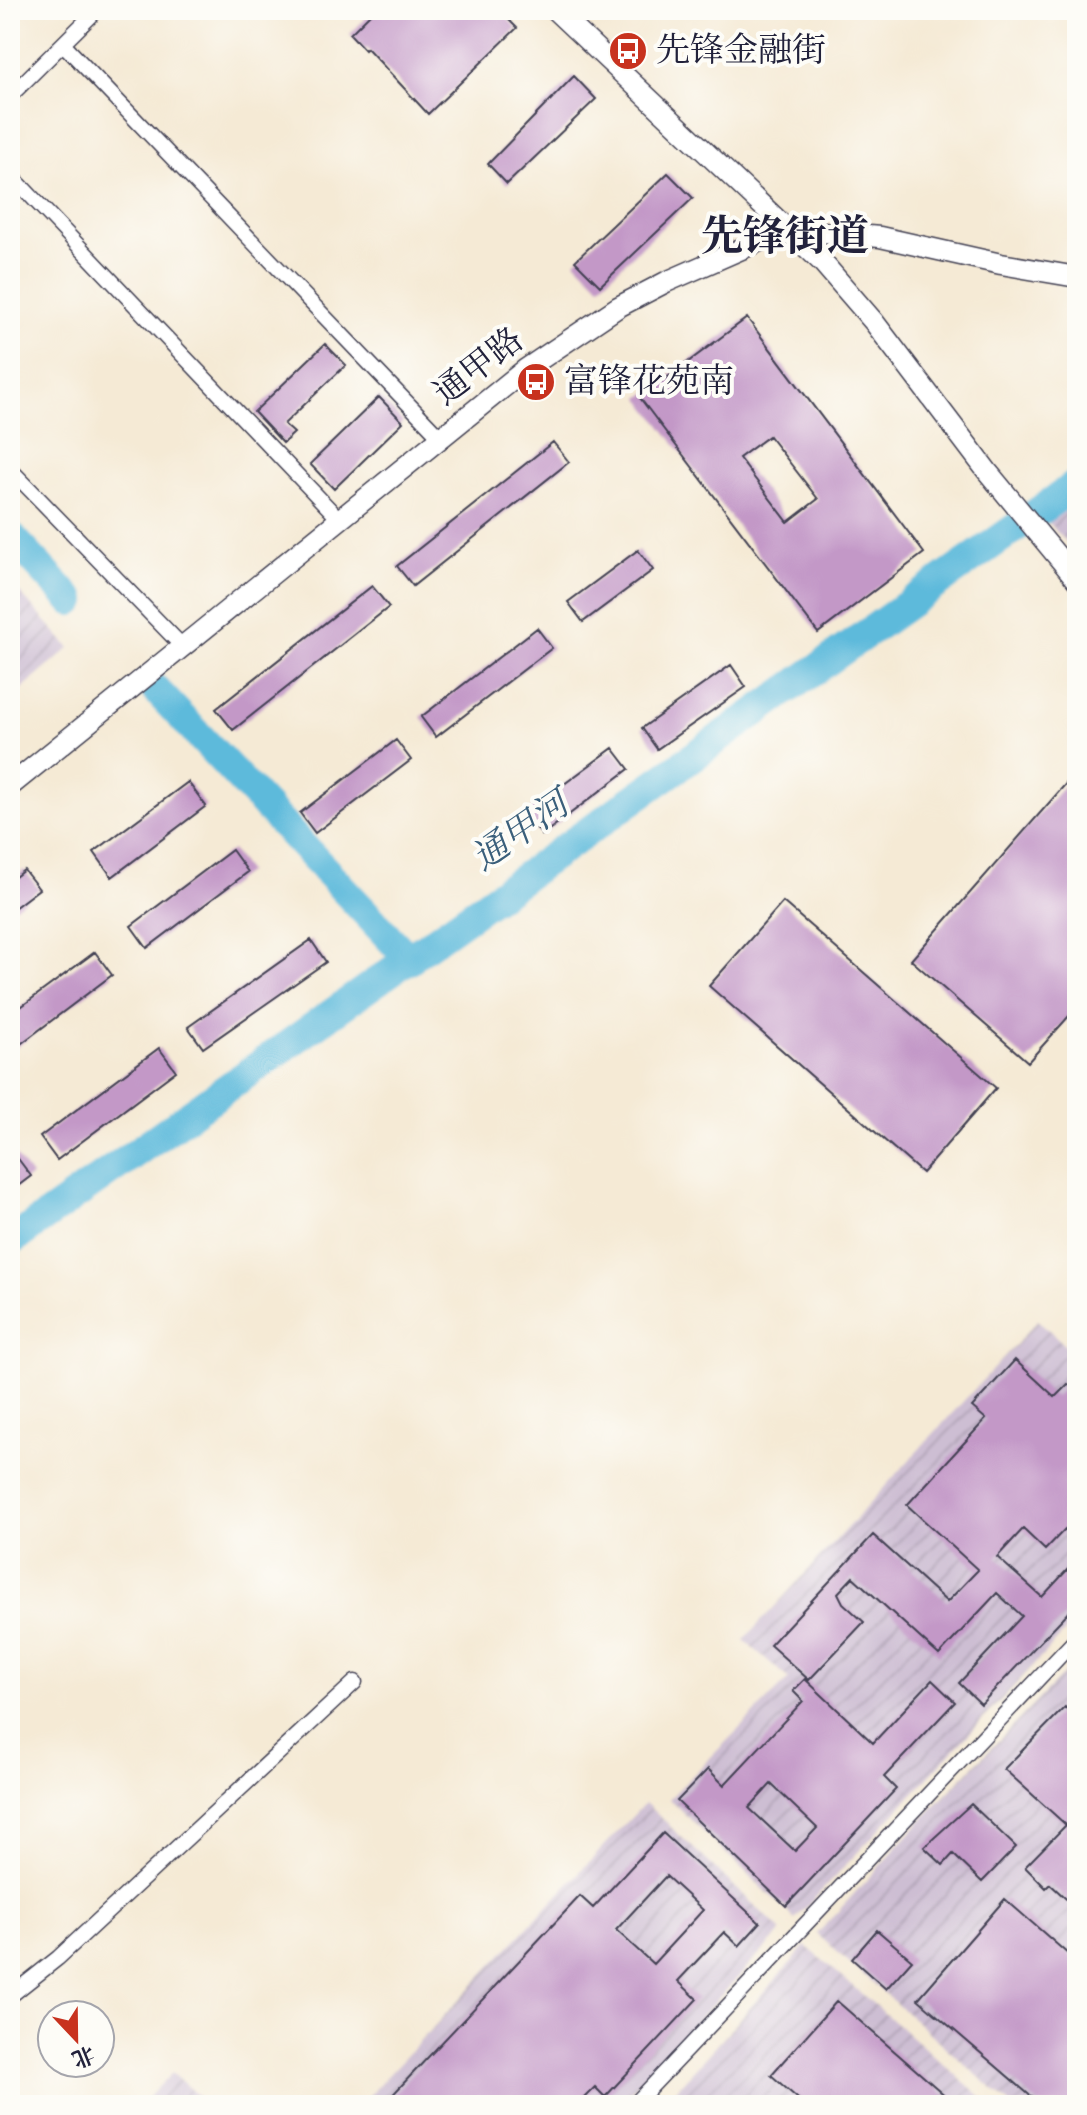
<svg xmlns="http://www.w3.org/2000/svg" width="1087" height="2115" font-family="'IM FELL DW Pica','Noto Serif SC',serif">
<defs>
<pattern id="industrial-furrows" width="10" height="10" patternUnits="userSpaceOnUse" patternTransform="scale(2)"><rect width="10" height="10" fill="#cdbed3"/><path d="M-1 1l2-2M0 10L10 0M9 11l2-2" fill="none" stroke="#b0a3b6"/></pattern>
</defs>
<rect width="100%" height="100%" fill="#fdfcf7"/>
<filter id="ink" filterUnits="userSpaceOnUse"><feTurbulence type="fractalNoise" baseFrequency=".0125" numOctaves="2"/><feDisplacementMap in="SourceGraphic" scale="16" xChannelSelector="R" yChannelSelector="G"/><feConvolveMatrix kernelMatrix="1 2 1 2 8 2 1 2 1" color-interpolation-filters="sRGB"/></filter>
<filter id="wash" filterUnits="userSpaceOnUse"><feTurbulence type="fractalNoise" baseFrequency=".006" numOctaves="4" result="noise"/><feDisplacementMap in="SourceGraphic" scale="32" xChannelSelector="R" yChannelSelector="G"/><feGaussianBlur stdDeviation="1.8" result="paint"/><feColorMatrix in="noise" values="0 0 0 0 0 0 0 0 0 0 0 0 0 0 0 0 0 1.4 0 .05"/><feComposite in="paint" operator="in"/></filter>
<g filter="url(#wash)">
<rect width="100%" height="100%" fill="#f5ead5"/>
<path fill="url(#industrial-furrows)" d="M1077 495V554L1045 519Z
M10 582 70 648 10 699Z
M1038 1320 1077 1356V1619L795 1919 669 1799 789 1679 744 1640Z
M1077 1660V2105H1011L817 1934 935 1806Z
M645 1803 782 1931 617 2105H360Z
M806 1946 991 2105H662Z
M172 2073 208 2105H141Z"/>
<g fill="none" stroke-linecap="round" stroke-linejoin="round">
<path stroke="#5dbadb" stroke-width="30" d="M10 535 72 601
M156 690 410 960
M10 1242 1077 484"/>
</g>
<g id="blocks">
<path fill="#c398c7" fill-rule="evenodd" d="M374 10H499L517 28 428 114 367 48 365 50 350 34Z
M574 76 596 99 507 184 488 164Z
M668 173 693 198 600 286 575 261Z
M747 318 924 553 818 633 640 398ZM769 436 818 499 788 522 739 458Z
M325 344 346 365 284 424 294 433 283 443 254 412Z
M379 397 403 422 334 489 310 464Z
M553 442 569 462 413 586 397 566Z
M638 550 653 570 583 622 568 602Z
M372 586 389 607 233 730 216 709Z
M537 628 552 648 436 737 421 717Z
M731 665 746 687 657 749 642 728Z
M396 740 411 760 315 833 300 813Z
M613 748 629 769 542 835 525 813Z
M1077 771V1007L1028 1062 911 960Z
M188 782 206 806 112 877 94 852Z
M232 850 248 872 147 948 131 926Z
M24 870 39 889 10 911V881Z
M783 902 996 1088 922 1173 709 986Z
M311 940 326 962 203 1048 188 1027Z
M95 952 112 975 10 1052V1015Z
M159 1048 176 1071 57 1160 40 1137Z
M10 1148 31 1176 10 1192Z
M1015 1360 1055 1397 1068 1384 1077 1393V1540L1065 1529 1045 1550 1023 1529 997 1557 1042 1597 1068 1569 1077 1577V1603L981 1704 959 1683 1022 1616 997 1593 939 1655 853 1577 838 1593 843 1603 864 1622 809 1680 770 1645 873 1535 947 1602 978 1570 907 1505 986 1419 972 1407Z
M805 1679 873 1743 932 1680 955 1702 884 1777 896 1789 786 1906 677 1801 708 1769 724 1785 803 1701 793 1691ZM771 1784 817 1828 795 1851 749 1808Z
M1065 1707 1077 1719V1909L1050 1884 1046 1888 1025 1867 1066 1825 1004 1769Z
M971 1804 1016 1847 982 1882 953 1854 943 1865 924 1847Z
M663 1833 760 1923 739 1946 724 1932 678 1981 697 1999 605 2097 595 2087 577 2105H383L580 1896 593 1908ZM666 1876 703 1910 653 1964 616 1930Z
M1005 1899 1077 1962V2105H1041L918 1999Z
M877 1930 912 1960 886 1989 852 1959Z
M837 2001 956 2105H805L771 2075Z"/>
</g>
</g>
<g filter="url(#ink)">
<use href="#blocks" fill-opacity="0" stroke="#424052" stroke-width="2"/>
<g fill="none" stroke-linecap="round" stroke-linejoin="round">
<g stroke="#424052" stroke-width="17">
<path id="street" d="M63 44 441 438
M10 96 97 10
M10 174 340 520
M10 469 183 647
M10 1996 58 1958 355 1682
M634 2105 1077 1638"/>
</g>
<g stroke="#424052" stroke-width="23">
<path id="secondary" d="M555 10 823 263 874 322 987 471 1077 580
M10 786 526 369 618 307 666 282 787 229 880 237 1001 264 1077 277"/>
</g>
<use href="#street" stroke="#fff" stroke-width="14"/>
<use href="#secondary" stroke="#fff" stroke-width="20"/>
</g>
</g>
<defs>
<g id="bus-disc" transform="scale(2)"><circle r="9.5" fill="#c8321e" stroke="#fdfcf7"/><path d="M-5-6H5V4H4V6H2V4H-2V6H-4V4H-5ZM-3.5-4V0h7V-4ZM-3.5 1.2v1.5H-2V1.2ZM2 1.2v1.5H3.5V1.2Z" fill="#fff"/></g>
</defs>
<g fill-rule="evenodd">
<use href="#bus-disc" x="628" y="51"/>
<use href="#bus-disc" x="536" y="382"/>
</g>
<g text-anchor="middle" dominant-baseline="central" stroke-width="8" stroke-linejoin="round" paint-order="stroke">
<g font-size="34" fill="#22223b" stroke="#fdfcf7" text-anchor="start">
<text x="656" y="51">先锋金融街</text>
<text x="564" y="382">富锋花苑南</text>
</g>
<g font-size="34" fill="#22223b" stroke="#fdfcf7">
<text transform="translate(479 367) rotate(-38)">通甲路</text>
</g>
<g font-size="36" font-style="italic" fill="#3a5f7b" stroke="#fdfcf7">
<text transform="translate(521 832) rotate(-35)">通甲河</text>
</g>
<g font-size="42" font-weight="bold" fill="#22223b" stroke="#fdfcf7">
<text x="785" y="238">先锋街道</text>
</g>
</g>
<rect width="1087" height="2115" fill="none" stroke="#fdfcf7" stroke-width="40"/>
<g transform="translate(76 2039) rotate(158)"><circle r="38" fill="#fdfcf7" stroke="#a5a5ac" stroke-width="2"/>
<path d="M0-6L14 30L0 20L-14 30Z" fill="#c8321e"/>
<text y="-12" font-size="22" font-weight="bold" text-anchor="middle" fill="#22223b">北</text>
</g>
</svg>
